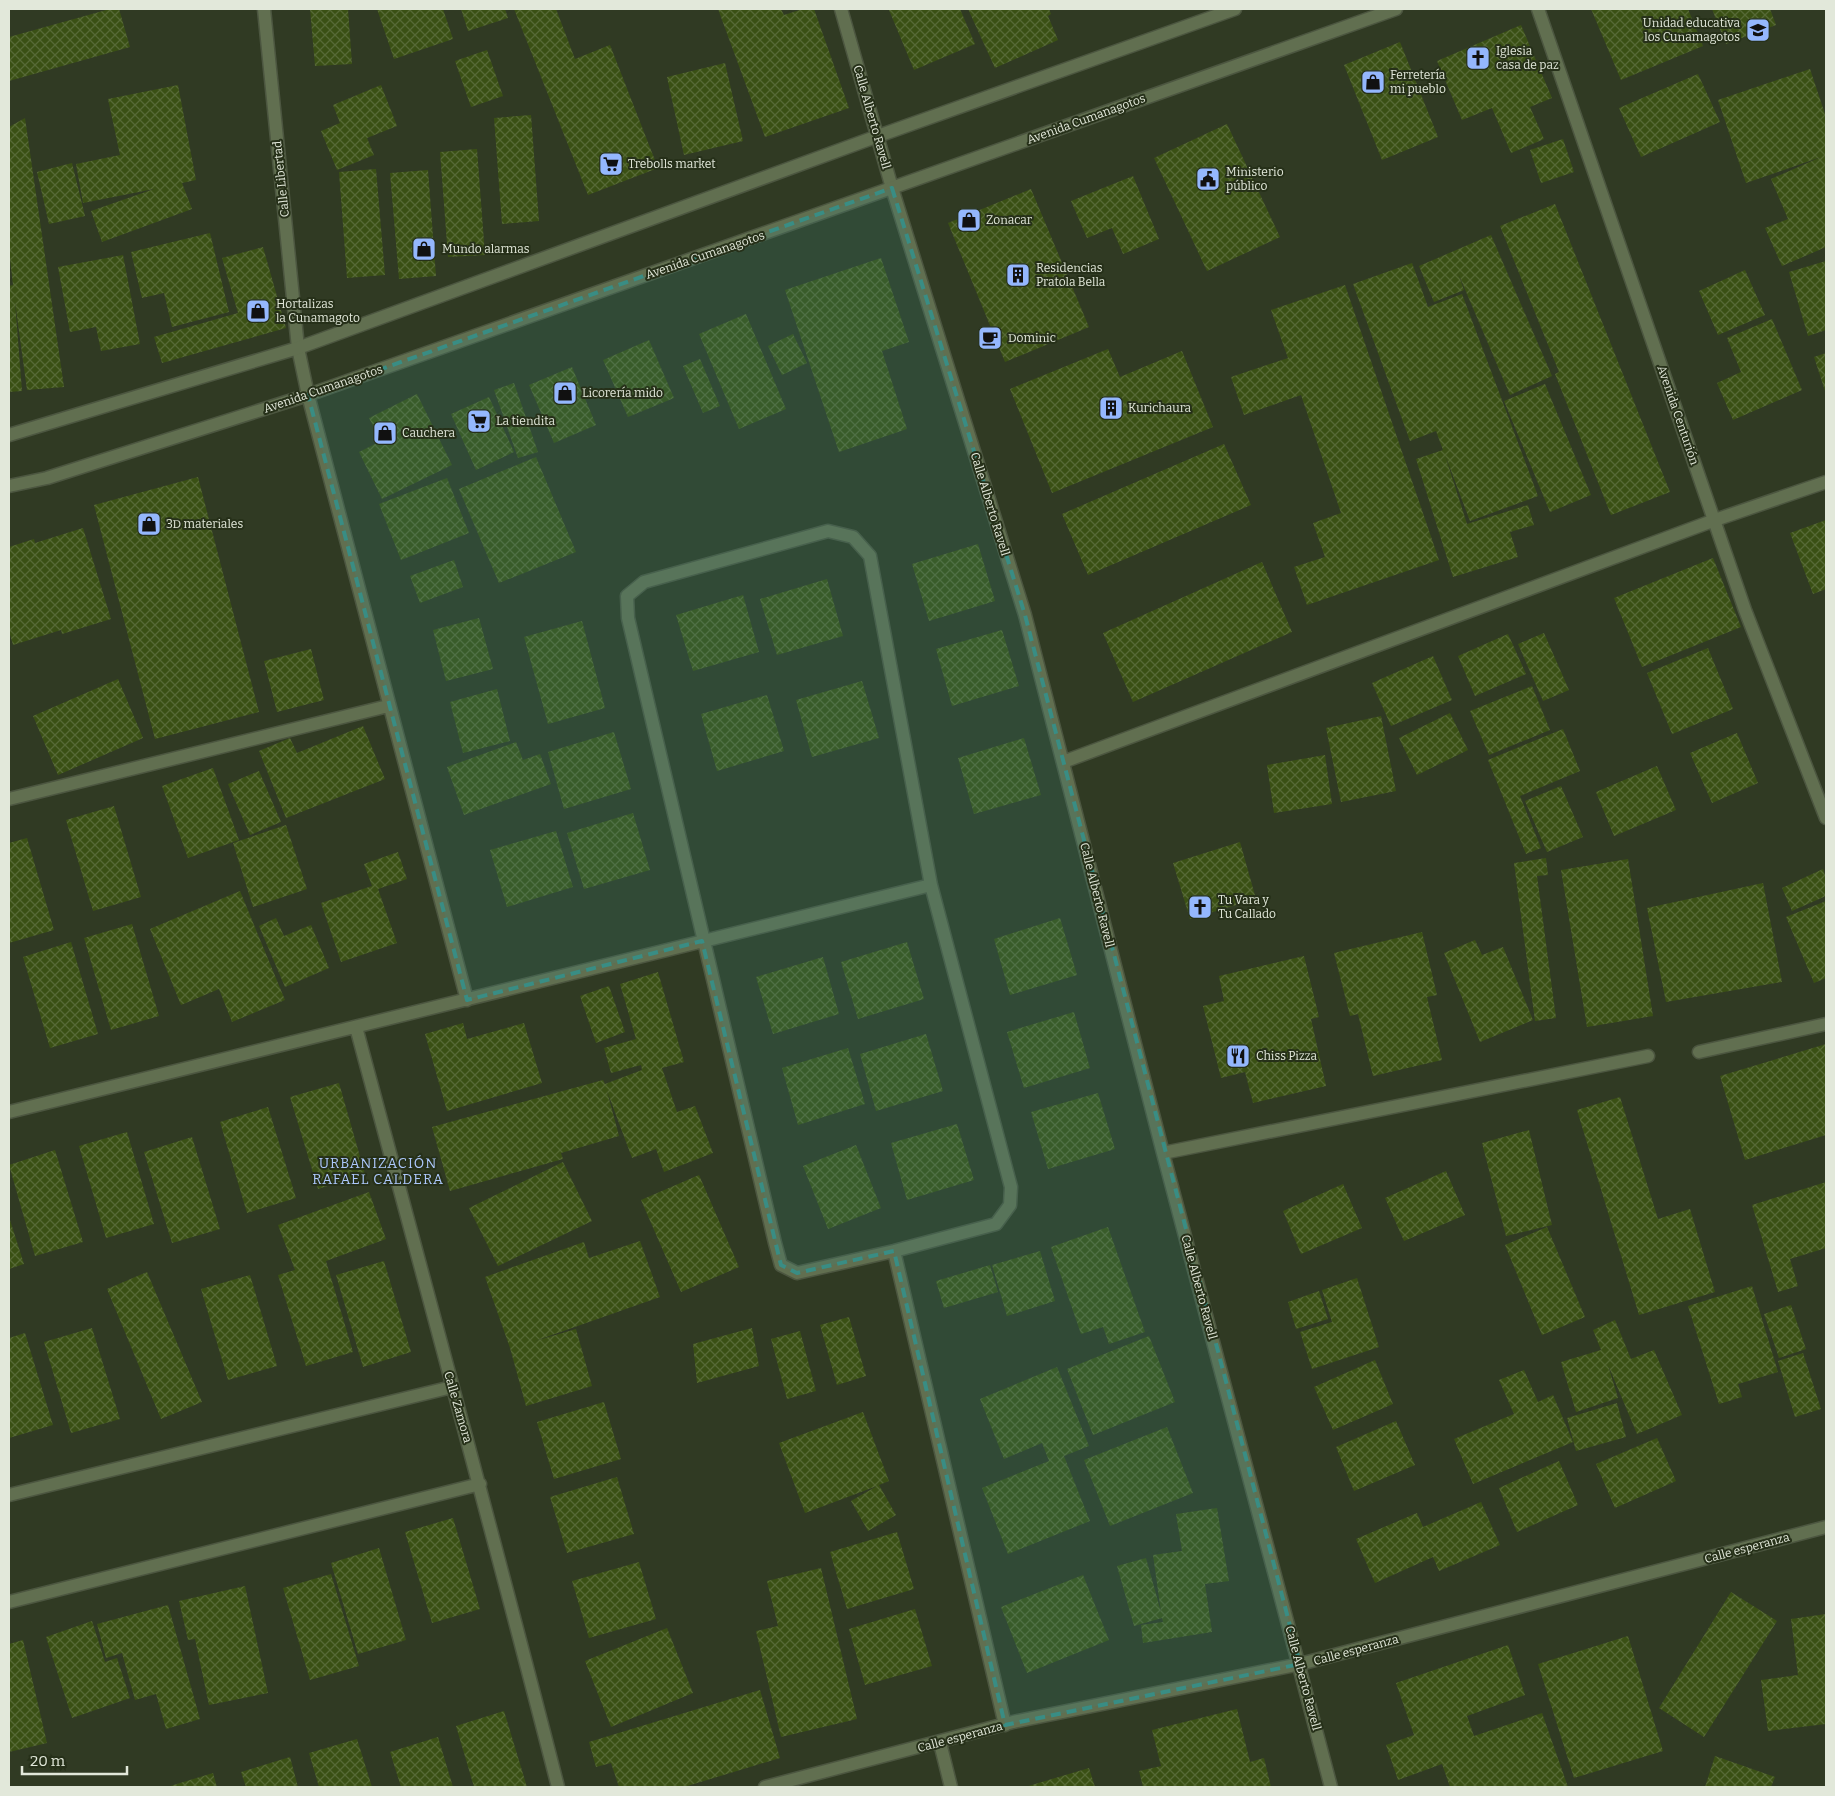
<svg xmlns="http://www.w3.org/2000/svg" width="1835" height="1796" font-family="Bitter,serif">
<defs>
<pattern id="building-cross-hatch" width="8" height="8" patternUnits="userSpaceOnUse" patternTransform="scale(1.25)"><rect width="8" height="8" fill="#3a5014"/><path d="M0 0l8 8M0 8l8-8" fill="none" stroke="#566936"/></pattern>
</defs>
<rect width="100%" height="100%" fill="#303a23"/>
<path fill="url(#building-cross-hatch)" d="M110 9H119L130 47 9 81V37Z
M310 9H348L352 64 315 66Z
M377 9H443L453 39 394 59Z
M461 9H505L508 18 468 31Z
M514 9H556L575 59 610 45 658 168 588 195Z
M718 9H781L784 15 803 9H814L849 108 765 137Z
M893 9H960L975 44 914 70 889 10Z
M968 9H1049L1051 14 1048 16 1058 40 995 68Z
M1591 9H1688L1703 46 1621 80Z
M1712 9H1770L1776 25 1726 44Z
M1521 25 1552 98 1530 107 1544 139 1511 153 1492 108 1462 120 1437 61Z
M1400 42 1438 137 1382 160 1344 65Z
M487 50 503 96 471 107 455 61Z
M725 63 743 141 684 155 667 77Z
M1810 69 1826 117V247L1782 266 1765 228 1788 219 1771 179 1821 157 1746 183 1718 100Z
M1698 74 1720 122 1641 157 1619 108Z
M178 85 196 180 182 183 192 209 102 242 91 211 154 189 83 203 76 164 120 155 108 99Z
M381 85 397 126 367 138 374 155 337 170 321 131 340 123 333 105Z
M531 115 539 221 502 224 494 118Z
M25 118 64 387 27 390 15 302 22 391 9 392V286L13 285 9 250V127Z
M1227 124 1280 237 1207 271 1154 158Z
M1563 139 1574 172 1541 183 1530 150Z
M477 149 485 255 448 257 440 152Z
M72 163 85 216 49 224 37 172Z
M376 169 385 275 347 278 339 172Z
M428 170 436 276 399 279 390 173Z
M1133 176 1159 239 1123 254 1112 228 1087 238 1071 201Z
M1031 189 1089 327 1005 362 948 223Z
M1555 204 1670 492 1611 515 1555 374 1559 372 1500 226Z
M210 233 229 312 172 327 164 293 142 298 131 252Z
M1491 235 1552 376 1510 395 1458 273 1464 290 1434 302 1419 266Z
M263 247 286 328 162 363 154 337 238 313 222 258Z
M123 255 140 344 101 351 96 327 70 332 58 267Z
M881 258 909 342 882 351 907 429 839 452 785 290Z
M1826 261V330L1808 336 1789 272Z
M1412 263 1428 307 1462 294 1538 496 1470 521 1445 455 1467 524 1528 505 1534 525 1510 532 1518 557 1453 577 1416 459 1443 450 1436 431 1410 441 1353 284Z
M1745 270 1765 315 1718 335 1699 291Z
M1345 285 1439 560 1307 605 1294 567 1325 557 1313 523 1341 513 1301 395 1244 415 1231 377 1288 358 1271 310Z
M746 314 786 409 739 429 699 334Z
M1772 319 1802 390 1733 420 1717 383 1741 372 1727 338Z
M793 334 807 363 782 375 768 346Z
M649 340 674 398 628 417 603 360Z
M1108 349 1120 377 1182 351 1213 427 1052 493 1010 389Z
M1826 353V394L1814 357Z
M700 359 720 406 703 413 683 366Z
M572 367 596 425 554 443 529 385Z
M514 383 538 452 518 458 494 390Z
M1545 384 1591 495 1550 512 1504 401Z
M417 394 452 465 382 499 359 452 381 441 369 418Z
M489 397 514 452 476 470 451 414Z
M1224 444 1251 505 1088 575 1062 514Z
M536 457 576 552 499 583 459 489Z
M198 477 259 712 155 739 94 505Z
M447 478 469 533 401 560 379 504Z
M1826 520V589L1813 594 1790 533Z
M83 528 111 619 62 634 61 630 13 645 9 631V547L34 539 35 543Z
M978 544 995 601 929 621 912 564Z
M1713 558 1741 627 1642 667 1614 598Z
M454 560 463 587 420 603 410 576Z
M1262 562 1292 632 1133 702 1103 633Z
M827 579 843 636 777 655 760 599Z
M743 595 759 652 693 671 676 615Z
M479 618 493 669 446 681 433 630Z
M582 621 605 708 548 724 524 637Z
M1002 630 1019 686 952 706 936 649Z
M1544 633 1569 690 1543 701 1518 644Z
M1508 634 1526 674 1475 696 1458 656Z
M1708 648 1733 709 1672 734 1647 673Z
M311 649 324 700 277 712 264 661Z
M1433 656 1452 700 1391 726 1372 683Z
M118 679 143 738 58 775 33 716Z
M862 681 879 738 812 757 796 700Z
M1532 686 1550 730 1489 755 1470 711Z
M497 689 510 741 463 753 450 702Z
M767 695 784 751 717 771 701 714Z
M1450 713 1468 750 1417 775 1399 738Z
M1381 716 1396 791 1341 802 1326 728Z
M363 726 385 779 286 818 259 751 290 738 297 753Z
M1563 729 1580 771 1520 796 1541 848 1526 854 1488 760Z
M614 732 631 789 564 809 548 752Z
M1737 733 1758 783 1712 803 1690 753Z
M1024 738 1041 795 974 814 958 758Z
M516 742 523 760 540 754 551 784 464 815 447 767Z
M1325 755 1332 804 1274 813 1267 765Z
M1657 766 1676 810 1614 836 1596 792Z
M213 768 239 840 188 858 162 786Z
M259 771 281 822 250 835 228 784Z
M1561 786 1583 837 1547 852 1525 801Z
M114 806 141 897 93 911 66 820Z
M633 813 650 870 584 889 567 833Z
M286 825 307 889 253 907 233 843Z
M556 831 573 887 507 907 490 850Z
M27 838 54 930 9 943V843Z
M1240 842 1256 899 1190 919 1173 863Z
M398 852 407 879 378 889 397 943 341 962 321 903 372 886 364 864Z
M1546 858 1548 875 1537 876 1556 1018 1535 1021 1514 863Z
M1628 859 1653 1016 1587 1027 1561 870Z
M1823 869 1826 878V896L1792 911 1782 888Z
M1763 883 1782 982 1666 1002 1647 908Z
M240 891 285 1000 232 1022 219 989 181 1005 150 929Z
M1826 901V978L1814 983 1786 917Z
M276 918 284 936 311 925 329 968 285 987 259 926Z
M1060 918 1077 975 1010 995 994 939Z
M132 924 159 1016 111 1030 84 938Z
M1422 932 1437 995 1427 997 1442 1060 1373 1076 1358 1014 1350 1016 1334 953Z
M1475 940 1482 955 1503 947 1533 1020 1480 1042 1444 953Z
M71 942 98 1034 50 1048 23 957Z
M907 942 924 999 858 1019 841 962Z
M1304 956 1319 1017 1311 1019 1326 1086 1253 1103 1245 1072 1221 1078 1203 1006 1224 1001 1219 976Z
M823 957 839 1014 773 1034 756 977Z
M658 972 684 1062 662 1068 677 1112 695 1106 713 1153 664 1172 656 1149 632 1158 607 1091 619 1136 561 1153 563 1159 450 1191 432 1127 603 1080 605 1084 642 1070 641 1065 611 1073 604 1048 636 1039 620 984Z
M609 986 625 1032 596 1043 580 996Z
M1074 1012 1090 1068 1024 1088 1007 1032Z
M463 1023 467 1039 524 1023 542 1083 447 1111 425 1034Z
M926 1034 943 1091 876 1111 860 1054Z
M1826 1044V1135L1745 1160 1720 1076Z
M848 1048 865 1104 798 1125 782 1068Z
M339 1083 365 1174 318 1189 290 1097Z
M1098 1093 1115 1149 1048 1169 1031 1112Z
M1620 1097 1658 1219 1690 1209 1715 1292 1639 1315 1577 1110Z
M268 1107 296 1198 247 1213 220 1122Z
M957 1124 974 1180 907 1200 891 1143Z
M1529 1130 1552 1225 1506 1236 1482 1143Z
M127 1132 154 1224 106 1238 79 1146Z
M192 1137 220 1229 172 1243 144 1152Z
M856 1145 881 1208 828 1229 803 1166Z
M55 1150 83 1242 35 1256 9 1165Z
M563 1162 592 1221 498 1266 469 1208Z
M1446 1171 1465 1215 1404 1241 1385 1198Z
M699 1175 739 1267 681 1292 641 1200Z
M1826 1182V1248L1790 1259 1798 1286 1778 1292 1752 1205Z
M1343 1184 1362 1228 1301 1254 1283 1211Z
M369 1192 386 1239 326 1261 353 1352 306 1366 278 1275 295 1270 278 1225Z
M9 1217 24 1264 9 1269Z
M1108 1227 1145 1332 1109 1344 1103 1327 1081 1334 1051 1247Z
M1547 1227 1585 1317 1542 1335 1505 1245Z
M640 1241 660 1297 535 1341 576 1329 592 1386 526 1406 510 1348 485 1277 584 1242 589 1258Z
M1040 1251 1055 1301 1007 1316 992 1265Z
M384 1261 411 1352 363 1367 336 1275Z
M990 1265 998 1292 944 1308 936 1281Z
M147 1272 202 1402 161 1419 107 1289Z
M250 1275 277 1366 228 1380 201 1289Z
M1357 1278 1379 1347 1312 1369 1300 1332 1332 1322 1322 1290Z
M1752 1286 1778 1372 1738 1384 1742 1397 1719 1404 1688 1306Z
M1319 1291 1328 1319 1296 1329 1288 1302Z
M1791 1305 1806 1349 1779 1358 1764 1314Z
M849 1317 866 1376 837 1385 820 1325Z
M1615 1320 1631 1359 1654 1350 1682 1415 1637 1434 1608 1365 1618 1398 1576 1412 1561 1362 1601 1350 1593 1330Z
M92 1328 120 1419 71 1433 44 1342Z
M752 1328 759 1366 697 1383 693 1344Z
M800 1331 816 1391 787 1399 771 1339Z
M25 1333 53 1425 9 1438V1338Z
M1149 1336 1175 1402 1093 1435 1067 1369Z
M1803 1353 1821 1409 1795 1417 1778 1361Z
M1375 1360 1393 1404 1333 1430 1314 1387Z
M1057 1367 1089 1446 1064 1456 1090 1521 1008 1554 982 1488 1049 1461 1042 1443 1004 1459 980 1399Z
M1524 1370 1538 1402 1553 1395 1573 1442 1473 1484 1454 1439 1514 1414 1499 1380Z
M604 1402 621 1459 554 1479 537 1422Z
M1617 1403 1626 1437 1576 1451 1567 1418Z
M863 1412 889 1481 879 1485 896 1515 868 1531 851 1501 877 1486 805 1513 779 1443Z
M1396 1421 1415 1465 1354 1491 1336 1447Z
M1167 1427 1193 1493 1110 1526 1084 1460Z
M1657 1438 1676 1481 1615 1508 1596 1464Z
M1559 1461 1578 1505 1517 1532 1499 1488Z
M617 1477 634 1534 567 1553 550 1497Z
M1481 1502 1500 1545 1439 1571 1433 1557 1375 1583 1356 1539 1417 1513 1423 1527Z
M1217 1508 1229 1581 1205 1584 1212 1632 1143 1643 1141 1625 1163 1622 1162 1618 1134 1626 1117 1566 1146 1558 1161 1612 1153 1555 1182 1551 1176 1514Z
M453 1518 480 1609 432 1623 405 1532Z
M897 1532 914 1589 847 1609 830 1552Z
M379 1548 406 1640 358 1654 331 1563Z
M639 1562 656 1619 589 1638 572 1581Z
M821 1568 857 1719 781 1737 756 1631 778 1626 767 1581Z
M331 1574 359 1666 310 1680 283 1588Z
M1083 1575 1109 1640 1027 1673 1001 1607Z
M245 1586 268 1693 209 1705 195 1639 188 1640 179 1601Z
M1731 1592 1777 1621 1704 1737 1659 1708Z
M168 1605 200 1719 166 1729 156 1694 135 1700 122 1653 106 1658 97 1624Z
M915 1609 932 1666 865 1685 849 1629Z
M1826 1614V1724L1768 1731 1761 1680 1798 1675 1791 1619Z
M92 1621 105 1662 117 1658 130 1698 72 1718 46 1637Z
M667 1628 693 1693 611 1727 585 1661Z
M1628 1636 1663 1751 1574 1778 1538 1664Z
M23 1640 47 1743 9 1752V1644Z
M1508 1645 1525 1695 1467 1716 1474 1736 1542 1713 1568 1787H1450L1442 1764 1398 1780 1386 1745 1414 1735 1396 1683Z
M760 1690 780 1758 684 1787H619L611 1763 596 1767 589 1742Z
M1237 1709 1250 1762 1264 1758 1271 1787H1143L1139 1771 1161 1766 1152 1730Z
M504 1711 527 1787H474L456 1726Z
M438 1737 453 1787H401L390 1752Z
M357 1739 372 1787H319L309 1753Z
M1715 1756 1775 1777 1771 1787H1705Z
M290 1757 298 1787H246L241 1772Z
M1089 1768 1095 1787H1025Z
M213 1773 217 1787H167Z"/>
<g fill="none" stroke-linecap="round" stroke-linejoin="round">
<g stroke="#4c5640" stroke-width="15">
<path id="service" d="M1699 1052 1826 1024"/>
</g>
<g stroke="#4c5640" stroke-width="15">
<path id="minor" d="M264 9 298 348 308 395 467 1000
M841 9 892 188 1025 615 1163 1153 1331 1787
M1538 9 1745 610 1826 818
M828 531 853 537 870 556 931 885 1011 1187 1010 1205 996 1224 894 1251 797 1273 781 1265 775 1243 628 618 627 596 644 582Z
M1063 762 1715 520 1826 482
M9 799 388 706
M356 1027C424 1280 493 1533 558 1787
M9 1112 931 885
M1163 1153 1648 1056
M894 1251 1005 1725
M9 1495 452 1387
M9 1602 480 1484
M940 1743 951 1787
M765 1787 1013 1722 1300 1664 1826 1527"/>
</g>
<g stroke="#4c5640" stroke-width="15">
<path id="tertiary" d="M9 435 298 348 878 136 1235 9
M9 486 47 478 308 395 1396 9"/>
</g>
<use href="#service" stroke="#616f50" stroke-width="12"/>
<use href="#minor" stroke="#616f50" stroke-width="12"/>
<use href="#tertiary" stroke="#616f50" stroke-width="12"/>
</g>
<path fill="#398d84" fill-opacity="0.2" stroke="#398d84" stroke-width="4" stroke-dasharray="10 6" stroke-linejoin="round" d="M892 188 1025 615 1300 1664 1005 1725 894 1251 797 1273 781 1265 702 941 467 1000 308 395Z"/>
<defs>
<g id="school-square" transform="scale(1.25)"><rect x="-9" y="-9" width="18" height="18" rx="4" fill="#94b7fd" stroke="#263019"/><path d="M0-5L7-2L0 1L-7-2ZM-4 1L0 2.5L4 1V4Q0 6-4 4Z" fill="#111"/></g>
<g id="church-square" transform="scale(1.25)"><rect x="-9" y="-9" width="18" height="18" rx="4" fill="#94b7fd" stroke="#263019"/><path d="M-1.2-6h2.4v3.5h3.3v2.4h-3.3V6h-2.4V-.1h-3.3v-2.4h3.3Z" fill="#111"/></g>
<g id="shop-square" transform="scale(1.25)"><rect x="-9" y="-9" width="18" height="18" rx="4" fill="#94b7fd" stroke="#263019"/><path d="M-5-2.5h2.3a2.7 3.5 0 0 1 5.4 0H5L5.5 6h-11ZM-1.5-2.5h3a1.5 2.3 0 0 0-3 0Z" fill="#111"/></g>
<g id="supermarket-square" transform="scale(1.25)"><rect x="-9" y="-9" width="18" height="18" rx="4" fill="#94b7fd" stroke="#263019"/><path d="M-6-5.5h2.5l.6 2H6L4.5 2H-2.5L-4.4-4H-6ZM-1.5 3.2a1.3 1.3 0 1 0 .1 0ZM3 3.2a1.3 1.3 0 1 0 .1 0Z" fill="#111"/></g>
<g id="civic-square" transform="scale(1.25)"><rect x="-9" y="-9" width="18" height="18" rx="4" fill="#94b7fd" stroke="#263019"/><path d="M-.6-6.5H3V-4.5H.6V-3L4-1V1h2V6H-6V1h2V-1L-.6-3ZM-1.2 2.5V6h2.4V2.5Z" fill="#111"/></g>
<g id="building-square" transform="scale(1.25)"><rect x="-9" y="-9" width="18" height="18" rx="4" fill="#94b7fd" stroke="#263019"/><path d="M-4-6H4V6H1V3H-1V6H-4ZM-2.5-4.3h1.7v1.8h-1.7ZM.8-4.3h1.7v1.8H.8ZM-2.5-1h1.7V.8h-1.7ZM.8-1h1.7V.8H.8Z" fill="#111"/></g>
<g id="cafe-square" transform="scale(1.25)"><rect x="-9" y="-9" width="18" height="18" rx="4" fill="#94b7fd" stroke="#263019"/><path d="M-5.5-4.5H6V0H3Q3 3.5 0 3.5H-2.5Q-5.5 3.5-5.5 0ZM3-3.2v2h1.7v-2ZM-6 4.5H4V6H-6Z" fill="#111"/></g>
<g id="restaurant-square" transform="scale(1.25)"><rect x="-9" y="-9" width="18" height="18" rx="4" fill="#94b7fd" stroke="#263019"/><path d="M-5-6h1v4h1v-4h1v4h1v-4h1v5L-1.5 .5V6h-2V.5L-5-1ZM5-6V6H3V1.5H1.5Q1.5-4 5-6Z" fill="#111"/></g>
</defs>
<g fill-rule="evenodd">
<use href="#school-square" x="1758" y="30"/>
<use href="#church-square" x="1478" y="58"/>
<use href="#shop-square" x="1373" y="82"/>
<use href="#supermarket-square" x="611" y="164"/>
<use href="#civic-square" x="1208" y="179"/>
<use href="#shop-square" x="969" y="220"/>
<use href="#shop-square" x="424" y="249"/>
<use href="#building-square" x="1018" y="275"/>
<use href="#shop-square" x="258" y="311"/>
<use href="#cafe-square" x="990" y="338"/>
<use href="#shop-square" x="565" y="393"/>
<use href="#building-square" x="1111" y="408"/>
<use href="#supermarket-square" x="479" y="421"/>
<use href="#shop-square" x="385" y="433"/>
<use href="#shop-square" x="149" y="524"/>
<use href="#church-square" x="1200" y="907"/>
<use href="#restaurant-square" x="1238" y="1056"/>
</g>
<g text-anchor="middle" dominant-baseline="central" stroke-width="4" stroke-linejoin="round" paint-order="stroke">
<g font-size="12" fill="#e2e8da" stroke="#263019" text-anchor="start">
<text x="1740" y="23" text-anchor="end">Unidad educativa<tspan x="1740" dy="14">los Cunamagotos</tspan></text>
<text x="1496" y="51">Iglesia<tspan x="1496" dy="14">casa de paz</tspan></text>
<text x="1390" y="75">Ferretería<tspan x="1390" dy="14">mi pueblo</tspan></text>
<text x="628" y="164">Trebolls market</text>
<text x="1226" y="172">Ministerio<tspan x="1226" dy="14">público</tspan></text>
<text x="986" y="220">Zonacar</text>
<text x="442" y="249">Mundo alarmas</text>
<text x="1036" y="268">Residencias<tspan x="1036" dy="14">Pratola Bella</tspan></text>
<text x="276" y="304">Hortalizas<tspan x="276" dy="14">la Cunamagoto</tspan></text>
<text x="1008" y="338">Dominic</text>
<text x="582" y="393">Licorería mido</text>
<text x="1128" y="408">Kurichaura</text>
<text x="496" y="421">La tiendita</text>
<text x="402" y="433">Cauchera</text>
<text x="166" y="524">3D materiales</text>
<text x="1218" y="900">Tu Vara y<tspan x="1218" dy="14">Tu Callado</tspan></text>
<text x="1256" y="1056">Chiss Pizza</text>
</g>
<g font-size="12" fill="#e2e8da" stroke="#263019">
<text transform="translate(872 117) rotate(74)">Calle Alberto Ravell</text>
<text transform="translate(1086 119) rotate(-20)">Avenida Cumanagotos</text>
<text transform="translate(281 179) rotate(-96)">Calle Libertad</text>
<text transform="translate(705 255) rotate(-19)">Avenida Cumanagotos</text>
<text transform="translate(323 389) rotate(-19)">Avenida Cumanagotos</text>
<text transform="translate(1678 415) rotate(71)">Avenida Centurión</text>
<text transform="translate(990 504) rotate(73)">Calle Alberto Ravell</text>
<text transform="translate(1097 895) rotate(76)">Calle Alberto Ravell</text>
<text transform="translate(1199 1287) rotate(75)">Calle Alberto Ravell</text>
<text transform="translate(458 1407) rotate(74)">Calle Zamora</text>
<text transform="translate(1747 1548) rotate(-15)">Calle esperanza</text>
<text transform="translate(1356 1650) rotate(-15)">Calle esperanza</text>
<text transform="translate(1303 1678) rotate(75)">Calle Alberto Ravell</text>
<text transform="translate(960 1737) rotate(-15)">Calle esperanza</text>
</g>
<g font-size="14" letter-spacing="1" fill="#adc8fc" stroke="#263019">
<text x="378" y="1163">URBANIZACIÓN<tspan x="378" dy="16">RAFAEL CALDERA</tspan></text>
</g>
</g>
<rect width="1835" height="1796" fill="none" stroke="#e2e8da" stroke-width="20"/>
<path d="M22 1766v8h105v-8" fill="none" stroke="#e2e8da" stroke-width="2.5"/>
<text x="30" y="1766" font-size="15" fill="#e2e8da" stroke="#263019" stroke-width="4" paint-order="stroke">20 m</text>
</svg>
